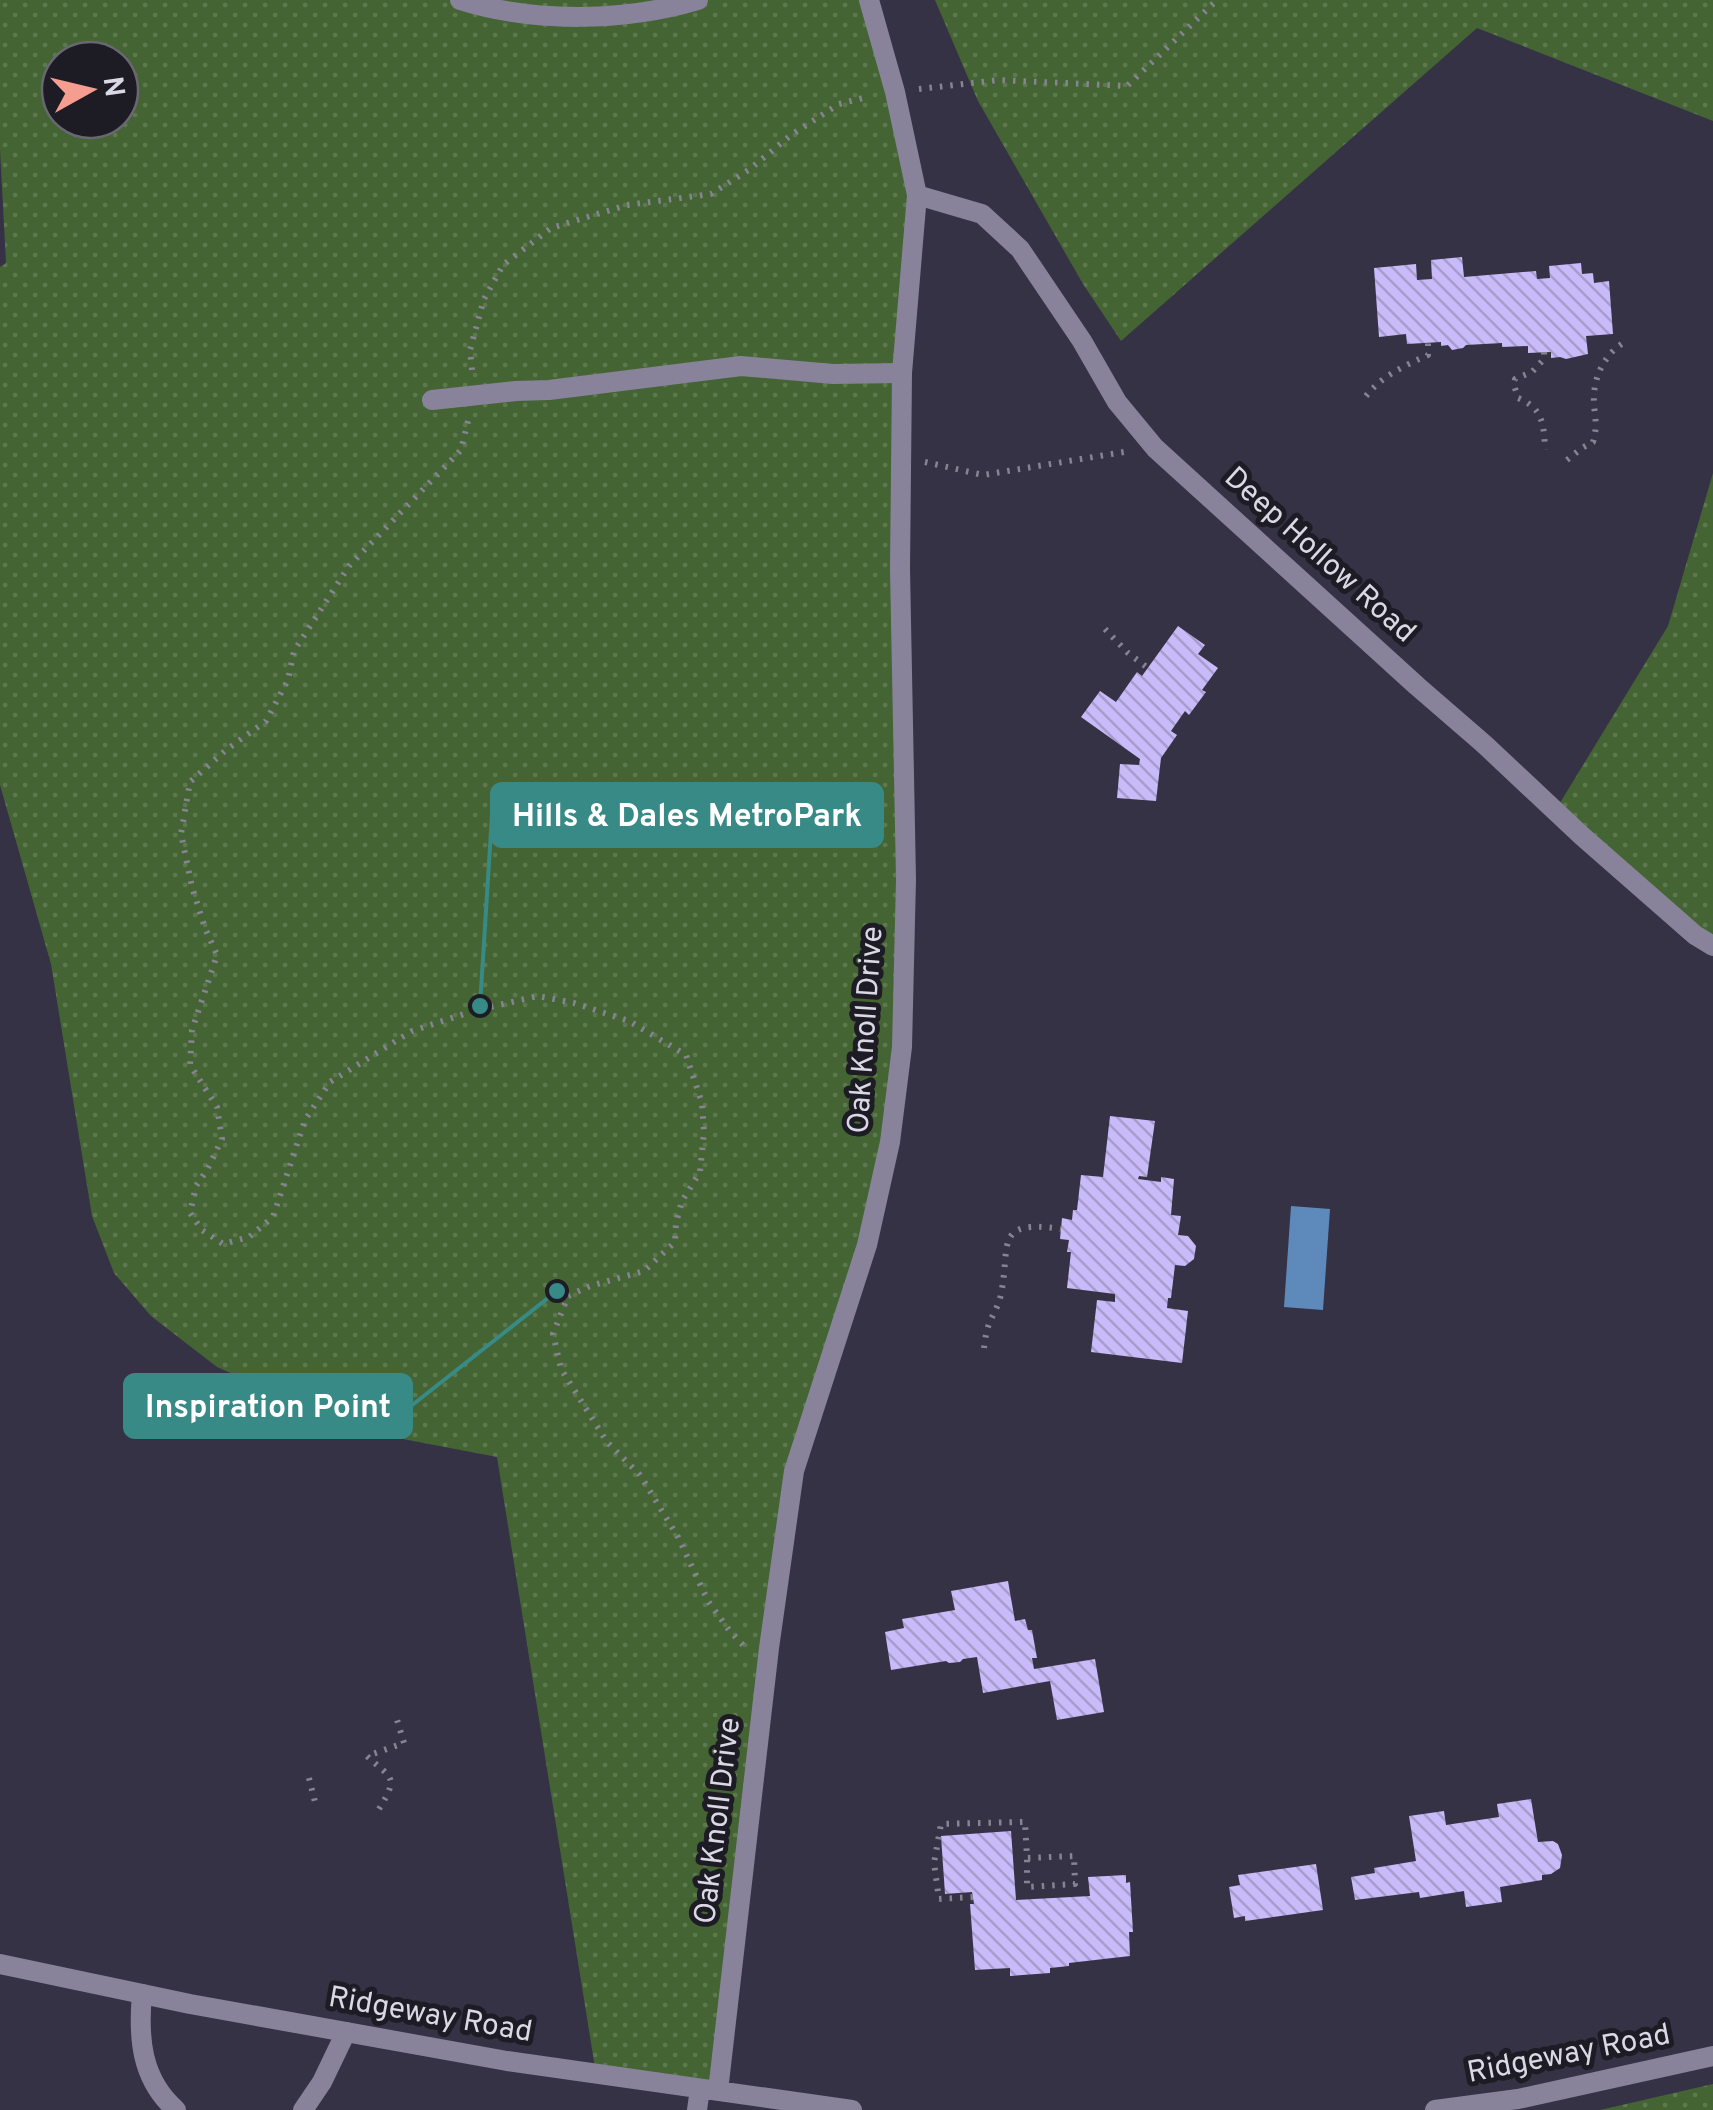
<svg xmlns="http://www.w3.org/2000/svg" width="1713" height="2110" font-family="Overpass,sans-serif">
<defs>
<pattern id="grass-dots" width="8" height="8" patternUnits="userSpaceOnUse" patternTransform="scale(2.5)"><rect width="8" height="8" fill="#446433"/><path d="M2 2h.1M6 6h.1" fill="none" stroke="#5e7950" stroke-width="1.8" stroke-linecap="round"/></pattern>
<pattern id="building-back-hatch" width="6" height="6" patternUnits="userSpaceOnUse" patternTransform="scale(2.5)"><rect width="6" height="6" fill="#c9baf9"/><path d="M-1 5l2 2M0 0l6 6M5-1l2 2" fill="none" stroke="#a79ccc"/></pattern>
</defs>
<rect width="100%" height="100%" fill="#363245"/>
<path fill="url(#grass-dots)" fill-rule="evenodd" d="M0 0H869L917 195 911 249 906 879 890 1142 794 1471 718 2091 596 2074 497 1457 403 1439 290 1399 217 1367 151 1316 114 1273 92 1216 51 964 0 785V267L6 263 0 149ZM60 60H120V120H60Z
M935 0H1713V121L1477 28 1121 341 1083 284 978 101Z
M1713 473V946L1555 811 1668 626Z
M1713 2084V2110H1600Z"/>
<path fill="#5e8abb" d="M1291 1206 1330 1209 1323 1310 1284 1307Z"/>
<path fill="url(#building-back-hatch)" d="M1462 257 1464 277 1536 271 1537 279 1550 278 1549 266 1581 263 1582 274 1593 273 1594 283 1609 281 1613 334 1586 336 1588 354 1566 359 1560 357 1551 358V352L1528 353V346L1502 347V343L1466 345 1463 348 1452 350 1448 345 1441 346V342L1407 344 1406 334 1379 337 1374 268 1416 264 1417 280 1432 279 1431 260Z
M1178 626 1205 645 1198 654 1218 668 1202 690 1206 692 1189 715 1185 711 1171 731 1177 735 1161 758 1156 801 1117 798 1120 764 1139 765 1140 759 1081 717 1100 691 1116 702 1137 672 1142 676Z
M1110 1116 1155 1121 1147 1177 1139 1176 1138 1179 1161 1182V1177L1174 1179 1171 1215 1181 1216 1178 1235 1188 1236 1196 1246 1194 1259 1185 1266 1175 1265 1171 1298H1168L1167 1308 1188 1311 1182 1363 1091 1352 1097 1300 1115 1302V1294L1067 1288 1071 1252H1067L1069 1240 1060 1239 1062 1218 1072 1220 1073 1210H1077L1081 1175 1103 1177Z
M1008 1581 1015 1621 1025 1619 1028 1630H1032L1037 1658H1032L1034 1669 1095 1659 1104 1712 1057 1720 1050 1681 983 1693 977 1657 963 1659 960 1662 949 1663 946 1661 891 1670 885 1632 904 1628 902 1619 955 1610 951 1591Z
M1531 1799 1538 1842 1553 1841 1558 1844 1562 1855 1560 1868 1551 1874 1542 1875V1880L1500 1887 1502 1902 1466 1907 1464 1891 1420 1898 1419 1892 1355 1900 1351 1877 1375 1873 1374 1868 1416 1861 1409 1816 1444 1811 1446 1825 1499 1817 1497 1804Z
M1011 1831 1016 1900 1090 1896 1088 1877 1126 1875V1883L1130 1882 1133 1932H1129L1130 1956 1069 1963V1966L1050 1968V1973L1010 1976V1968L975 1970 970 1904H974L972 1892 945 1894 941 1836Z
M1316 1864 1323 1910 1245 1921V1916L1234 1918 1229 1887 1240 1885 1238 1875Z"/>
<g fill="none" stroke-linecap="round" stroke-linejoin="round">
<path stroke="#868392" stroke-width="6" stroke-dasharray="2.5 8" stroke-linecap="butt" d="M919 89 999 80 1127 86 1217 0
M1544 352V359L1532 372 1515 379 1514 385 1518 398C1543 408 1544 425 1545 450
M472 370 470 350 484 299 503 265 551 228 627 205 711 194 750 169 791 135 839 104 867 97
M1366 396C1383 375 1404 366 1428 355V343
M468 421 461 450 349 566 294 651 288 680 266 721 226 750 190 782 181 834 192 887 205 928 217 955 192 1030 190 1065 217 1107 222 1139 207 1170 196 1186 190 1213 202 1230 223 1244 249 1237 273 1217 305 1120 330 1082 412 1031 473 1011 538 996 574 1003 629 1021 686 1055 702 1103 704 1132 700 1172 682 1201 676 1223 675 1242 644 1271 590 1286 568 1296 553 1334 561 1369 607 1442 640 1475 678 1537 708 1601 729 1630 743 1645
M1567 460 1582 448 1593 442C1599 422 1593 414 1594 395 1595 373 1607 352 1625 342
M925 462 983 475 1124 452
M1105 629 1128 653 1148 668
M984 1348C985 1340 986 1332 989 1324 993 1314 999 1305 1001 1294 1011 1244 993 1219 1061 1229
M309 1778 315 1802
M379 1809C400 1775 391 1779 367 1756L404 1743 395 1713
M973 1897 939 1899 934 1863 941 1824 1025 1822 1027 1858 1074 1856 1075 1884 1027 1887V1858"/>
<path stroke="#88839a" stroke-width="20" d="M432 400 516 391 549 390 741 366 833 374 902 373
M142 1994C138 2038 141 2079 176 2110
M303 2110 322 2082 346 2032"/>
<path stroke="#88839a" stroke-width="20" d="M460 0C533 23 625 22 698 0
M917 195 982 214 1020 249 1082 341 1117 402 1155 448 1417 686 1484 744 1582 836 1695 935 1713 946
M0 1964 190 2004 507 2061 852 2110
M718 2091 769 1648 794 1471 867 1245 890 1142 902 1047 906 879 900 569 902 373 917 195 895 92 869 0
M697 2110 700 2089
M1435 2110 1518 2099 1713 2056"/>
</g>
<g text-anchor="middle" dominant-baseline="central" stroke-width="10" stroke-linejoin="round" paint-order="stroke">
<g font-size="30" fill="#dad8e4" stroke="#1d1b24">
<text transform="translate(1319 556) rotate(42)">Deep Hollow Road</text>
<text transform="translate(867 1030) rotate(-86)">Oak Knoll Drive</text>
<text transform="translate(719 1821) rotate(-83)">Oak Knoll Drive</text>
<text transform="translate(430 2016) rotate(10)">Ridgeway Road</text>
<text transform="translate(1569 2055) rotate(-11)">Ridgeway Road</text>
</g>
</g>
<path fill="none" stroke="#388a86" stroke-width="4" d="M480 1006L492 815M557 1291L411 1406"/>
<g fill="#388a86" stroke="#1d1b24" stroke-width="4">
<circle cx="480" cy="1006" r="10"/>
<circle cx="557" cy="1291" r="10"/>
</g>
<g fill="#388a86" stroke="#388a86" stroke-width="4">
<rect x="492" y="784" width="390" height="62" rx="10"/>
<rect x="125" y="1375" width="286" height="62" rx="10"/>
</g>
<g font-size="32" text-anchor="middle" font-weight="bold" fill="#fff">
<text x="687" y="826">Hills &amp; Dales MetroPark</text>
<text x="268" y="1417">Inspiration Point</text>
</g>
<g transform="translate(90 90) rotate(82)"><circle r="48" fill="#1d1b24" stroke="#696771" stroke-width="2.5"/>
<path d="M0-8L18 38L0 25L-18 38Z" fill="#f59d8f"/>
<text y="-15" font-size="28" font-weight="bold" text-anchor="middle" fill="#dad8e4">N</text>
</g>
</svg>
